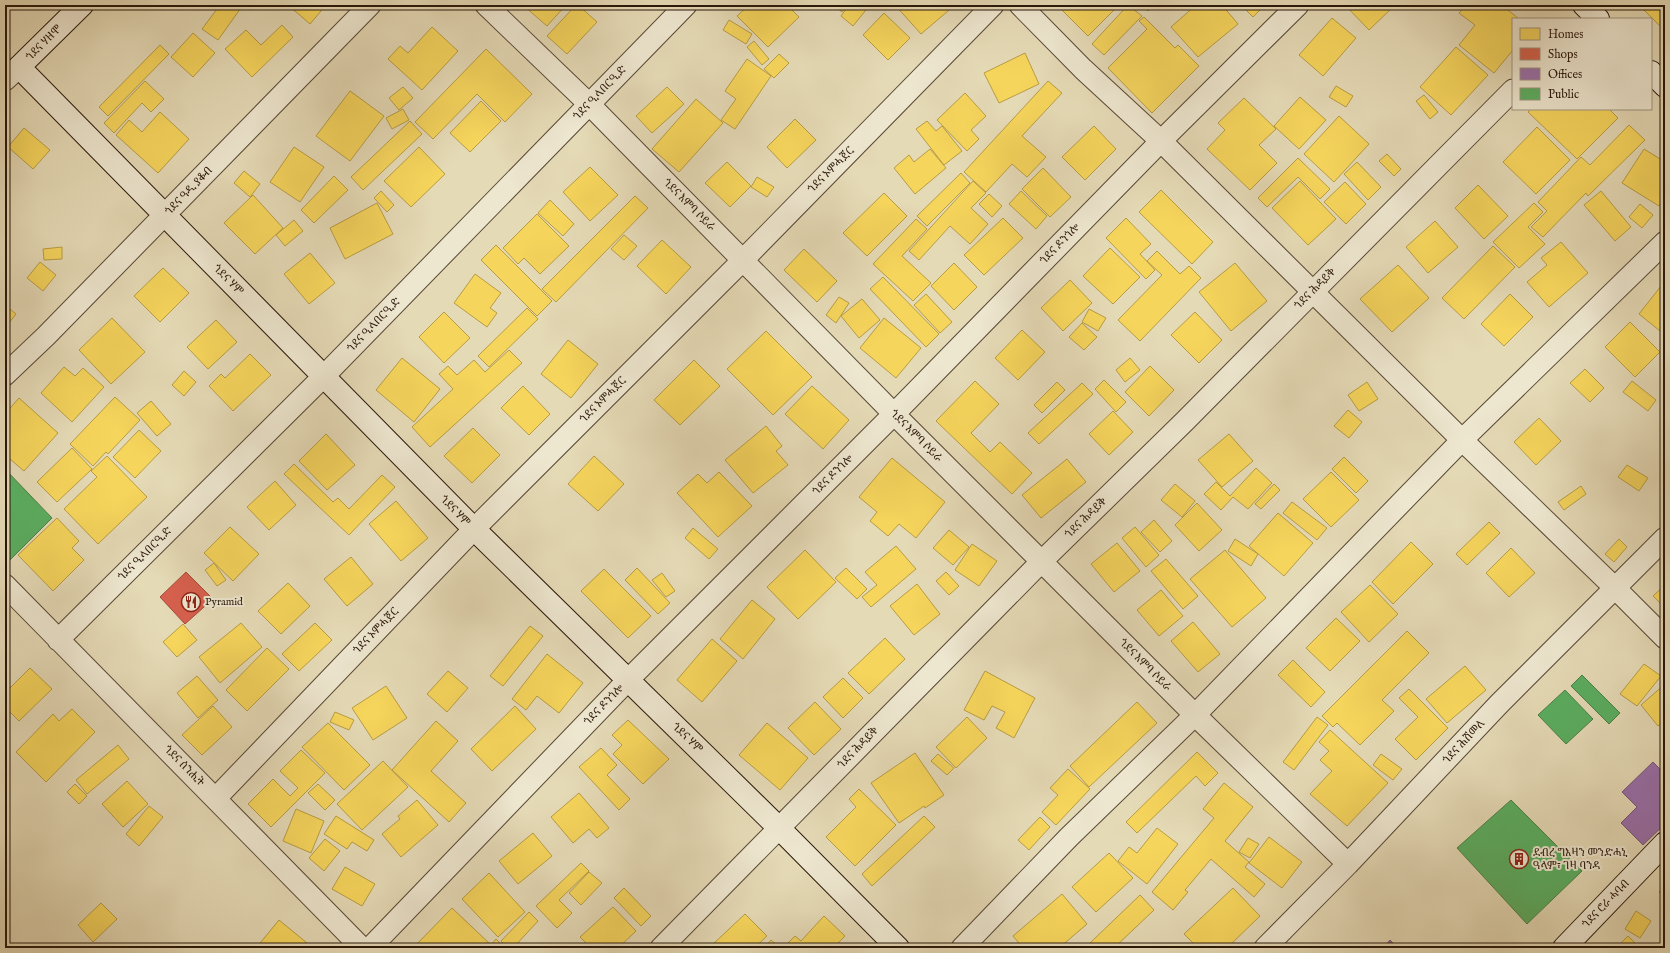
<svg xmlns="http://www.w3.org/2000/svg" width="1670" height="953" font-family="'IM FELL English','Noto Serif Ethiopic',serif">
<rect width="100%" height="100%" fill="#e5dab6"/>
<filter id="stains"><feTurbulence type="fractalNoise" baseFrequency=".005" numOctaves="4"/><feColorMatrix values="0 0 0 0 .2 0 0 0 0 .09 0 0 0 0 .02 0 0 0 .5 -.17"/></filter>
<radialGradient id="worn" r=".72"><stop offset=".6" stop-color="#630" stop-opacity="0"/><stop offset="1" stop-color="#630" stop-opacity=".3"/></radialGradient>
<path fill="#f6d55c" stroke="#b89c43" d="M220 5H243L218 40 202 29Z
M288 5H326L310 24Z
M525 5H566L547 26 524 6Z
M576 5H578L597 22 567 54 547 36Z
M749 5H787L799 17 768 47 737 16Z
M833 5H847L842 12Z
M849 5H870L853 26 841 16Z
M895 5H955L921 34Z
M1057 5H1119L1088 36Z
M1128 5 1142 16 1104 55 1092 44Z
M1141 5H1153L1148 11Z
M1196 5H1222L1238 24 1198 57 1171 27Z
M1241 5H1265L1253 17Z
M1348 5H1395L1369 30 1346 6Z
M1466 5H1502L1519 19H1513V50L1494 73 1459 45 1475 25 1459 13Z
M1639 5H1665V31Z
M884 13 910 38 888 60 863 35Z
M1144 17 1175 48 1178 45 1199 66 1152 113 1108 68 1147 29 1139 21Z
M1332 18 1356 38 1323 76 1299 55Z
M729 20 752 34 746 44 723 30Z
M282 25 293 37 252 77 225 49 246 30 261 45Z
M432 27 458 51 422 90 388 59 400 46 408 53Z
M193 33 215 53 193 77 171 57Z
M754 41 769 59 762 65 747 47Z
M160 45 169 54 108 116 99 107Z
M1456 47 1488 75 1451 115 1420 87Z
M486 49 532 94 505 122 477 94 433 139 415 122Z
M1025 53 1039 84 999 103 984 73Z
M779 54 789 63 774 78 764 69Z
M747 59 771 76 735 129 721 120 736 99 725 91Z
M145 81 164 99 151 112 142 103 114 133 104 123Z
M1048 81 1062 93 1022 136 1046 157 1027 177 1012 164 986 192 964 172Z
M1336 86 1353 96 1346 107 1329 97Z
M403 87 413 98 399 110 389 98Z
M667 87 684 104 652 133 636 116Z
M350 91 384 116 350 161 316 136Z
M965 93 986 116 971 130 979 139 967 151 937 120Z
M1424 95 1438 112 1430 119 1416 101Z
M1300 97 1326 120 1299 149 1274 126Z
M1244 98 1276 129 1259 145 1277 163 1250 190 1207 149 1225 130 1218 123Z
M696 99 723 123 679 172 652 149Z
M481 101 501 121 470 152 450 133Z
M403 109 409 120 392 129 386 118Z
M1531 109H1609L1618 118 1577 159 1528 112Z
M160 112 189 139 158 173 116 135 129 120 142 132Z
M1339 116 1369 144 1334 182 1304 154Z
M795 119 816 140 787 168 767 147Z
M410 121 422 134 363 190 351 177Z
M927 121 936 131 942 126 962 151 944 165 916 129Z
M1629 125 1645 140 1588 196 1586 193 1543 237 1531 227 1547 211 1538 202 1581 157 1590 165Z
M1094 126 1116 149 1085 180 1062 157Z
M1537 127 1570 160 1536 194 1503 162Z
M24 128 50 150 33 169 8 147Z
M294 147 324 167 300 202 270 182Z
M419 147 445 174 411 207 384 181Z
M930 149 946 168 915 194 894 168 909 155 914 162Z
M1644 149 1665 162V196L1659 206 1622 183Z
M1387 154 1401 169 1394 176 1379 161Z
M1298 158 1330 189 1320 199 1298 177 1267 207 1258 198Z
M727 162 751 186 730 207 705 183Z
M1357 162 1381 187 1368 200 1344 174Z
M590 167 618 195 590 221 563 192Z
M1043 168 1071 197 1050 217 1022 189Z
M244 171 260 184 250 197 234 183Z
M961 173 970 183 927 226 917 216Z
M334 176 348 190 314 223 301 210Z
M757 177 774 187 767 197 751 187Z
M973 181 986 193 971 208 988 224 970 244 950 226 919 260 909 251Z
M1300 181 1336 219 1308 245 1272 208Z
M1345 182 1366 204 1346 224 1324 202Z
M1478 185 1508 216 1484 239 1455 208Z
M1161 190 1213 242 1192 264 1139 212Z
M381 191 394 205 387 212 374 198Z
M1021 191 1047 216 1036 229 1009 204Z
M1601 191 1631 227 1615 241 1584 205Z
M884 193 907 216 867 256 843 233Z
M989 194 1002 206 992 217 979 204Z
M253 195 283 228 255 254 224 223Z
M635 196 648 208 556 302 542 289Z
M550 200 574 224 563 236 538 213Z
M377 203 393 234 345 259 330 228Z
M1534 203 1543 212 1528 227 1545 244 1519 268 1493 242Z
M1640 204 1653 215 1642 228 1629 217Z
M537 214 569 246 540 274 524 258 518 264 503 248Z
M1003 218 1023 238 984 275 964 255Z
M1126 218 1151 244 1140 254 1155 270 1146 279 1106 238Z
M916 219 927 229 902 256 931 283 913 301 873 264Z
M294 220 303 231 285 246 276 235Z
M1435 221 1458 247 1428 273 1406 247Z
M624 235 637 246 624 260 611 249Z
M662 240 691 267 666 294 637 266Z
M1561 242 1588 273 1549 307 1527 282 1547 265 1541 258Z
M496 245 552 301 537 316 481 260Z
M1493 246 1515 267 1464 319 1442 298Z
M62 247V259L44 260 43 249Z
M1110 248 1140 277 1113 304 1083 276Z
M804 249 837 281 817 302 784 270Z
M1157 251 1180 274 1189 266 1201 278 1140 341 1118 320 1162 275 1147 261Z
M310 253 335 283 309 304 284 274Z
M40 262 56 275 43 291 27 278Z
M954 263 977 287 954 310 931 286Z
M1235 263 1267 301 1231 331 1199 292Z
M1398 265 1429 298 1392 332 1360 299Z
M163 268 189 293 160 322 134 296Z
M475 274 501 293 490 308 497 313 487 327 454 303Z
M883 277 939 334 926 347 870 289Z
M1070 280 1092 303 1063 331 1041 308Z
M1661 286 1665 289V335L1639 314Z
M926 294 952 322 940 333 914 305Z
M1510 294 1533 317 1504 346 1481 324Z
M839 297 849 303 836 323 826 315Z
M862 299 880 320 859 338 841 316Z
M5 305 16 314 5 328Z
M527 308 538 319 489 367 478 356Z
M1089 309 1106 318 1098 331 1082 322Z
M444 312 470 338 444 363 419 337Z
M1195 312 1222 340 1199 363 1171 335Z
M112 318 145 352 111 384 79 350Z
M884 318 921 348 896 378 860 348Z
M216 320 237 342 208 369 187 347Z
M1630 322 1660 352 1635 377 1605 347Z
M1082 323 1097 337 1084 350 1069 337Z
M1022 330 1045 352 1018 380 995 358Z
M766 331 812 377 773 415 727 369Z
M568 340 598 364 571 398 541 374Z
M509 350 522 363 430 447 412 427 453 389 439 374 448 366 457 375 474 360 485 372Z
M250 354 271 375 233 411 209 386 221 374 225 378Z
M402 358 440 389 414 422 376 390Z
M1130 358 1140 370 1125 382 1116 370Z
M694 360 720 386 680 425 654 400Z
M1150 366 1174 390 1149 416 1125 392Z
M64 367 75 376 83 368 104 387 72 422 41 393Z
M1585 369 1604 388 1590 402 1570 383Z
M184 371 196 382 184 396 172 385Z
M1104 380 1126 402 1116 412 1095 389Z
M975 381 999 404 971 433 990 452 1000 442 1032 473 1012 494 936 421Z
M1632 381 1656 400 1648 411 1623 392Z
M1057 382 1065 390 1042 413 1034 405Z
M1367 382 1378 399 1359 411 1348 395Z
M1082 383 1093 394 1039 444 1028 433Z
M523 386 550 414 529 435 501 408Z
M812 386 849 420 823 449 785 414Z
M115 397 140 420 108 454 106 452 93 466 70 444Z
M19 398 58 433 24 471 10 459 5 465V414Z
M151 401 171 424 157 436 137 413Z
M1348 410 1362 422 1349 438 1334 426Z
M1113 411 1133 432 1109 455 1089 434Z
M1539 418 1561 441 1536 465 1514 442Z
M766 426 782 446 776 451 788 465 753 493 725 460Z
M473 428 500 455 472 483 444 456Z
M139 430 161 451 135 478 113 457Z
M326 434 355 465 327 490 299 461Z
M1229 434 1253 461 1222 487 1198 460Z
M72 448 92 469 57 502 37 482Z
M107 456 147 497 98 544 64 509 97 477 91 471Z
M594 456 624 484 598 511 568 484Z
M1344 457 1368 481 1356 493 1332 469Z
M892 458 945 502 916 538 899 524 888 536 870 521 877 512 859 497Z
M1067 459 1086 482 1041 518 1022 495Z
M294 464 333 502 338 498 349 509 382 475 395 487 349 535 284 474Z
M1627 465 1648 478 1639 491 1618 477Z
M1256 468 1272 483 1248 509 1233 497 1221 510 1204 494 1216 482 1230 496Z
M719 472 752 506 718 537 677 493 698 474 707 483Z
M1331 472 1359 500 1331 527 1303 499Z
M275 481 296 505 269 530 247 507Z
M1175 484 1195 501 1182 517 1161 500Z
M1274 484 1280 490 1261 509 1255 504Z
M1581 486 1586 494 1564 510 1558 502Z
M396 501 428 538 401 561 369 524Z
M1292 502 1327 528 1317 540 1283 513Z
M1197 503 1222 530 1199 551 1175 525Z
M1278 513 1313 543 1284 576 1249 546Z
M57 518 79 541 72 548 84 560 53 591 18 555Z
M1154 520 1172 541 1160 552 1141 532Z
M1489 522 1500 533 1467 565 1456 554Z
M230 527 259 554 233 581 204 553Z
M1135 527 1159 555 1146 567 1122 538Z
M693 528 718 549 709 559 685 538Z
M949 530 969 547 953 565 933 548Z
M1235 539 1258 554 1251 566 1228 551Z
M1619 539 1627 547 1614 562 1605 554Z
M1411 542 1433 564 1393 604 1372 582Z
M1117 543 1140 571 1114 592 1091 564Z
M972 544 997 561 979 586 955 570Z
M896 546 916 569 871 607 862 597 877 585 865 572Z
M1511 548 1535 573 1509 597 1486 573Z
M805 550 836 582 798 619 767 587Z
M1225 550 1266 598 1232 627 1190 579Z
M351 557 373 584 347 606 324 579Z
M1166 559 1198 596 1183 609 1151 571Z
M214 563 226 580 217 586 205 570Z
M637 568 670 603 658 614 625 580Z
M846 568 867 589 857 599 835 578Z
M604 569 651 616 628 638 581 591Z
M946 572 959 586 949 595 936 581Z
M662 573 675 591 666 597 652 580Z
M288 583 310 606 281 634 258 611Z
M917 584 940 614 914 635 890 606Z
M1370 585 1398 614 1369 642 1341 612Z
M1665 585V608L1653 596Z
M1161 590 1183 616 1159 636 1137 610Z
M752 600 775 619 743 659 720 639Z
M1336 618 1360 641 1330 671 1306 648Z
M1193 622 1220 654 1198 672 1171 641Z
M241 623 262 647 220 683 199 657Z
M315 623 332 640 299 671 282 654Z
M183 624 197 640 177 657 163 642Z
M530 626 543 636 503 686 490 676Z
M1407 631 1429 653 1382 700 1394 711 1360 745 1337 723 1333 727 1322 716Z
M885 638 905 659 869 694 848 673Z
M712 639 737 661 702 702 677 680Z
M267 648 289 669 247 711 226 690Z
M547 654 583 683 559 713 537 696 526 710 512 699Z
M1293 660 1325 692 1311 707 1278 675Z
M1644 664 1661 676 1637 706 1620 694Z
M1465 666 1486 690 1447 723 1426 699Z
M30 668 52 689 19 721 5 707V693Z
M448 671 468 688 447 712 427 694Z
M985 671 1035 698 1014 738 996 728 1005 712 992 706 984 720 964 710Z
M197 676 218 700 198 718 177 693Z
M843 678 863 698 843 718 823 697Z
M1665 684V720L1658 726 1641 705Z
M386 686 407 718 373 740 352 708Z
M1409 689 1448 728 1416 760 1395 739 1418 717 1399 698Z
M815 702 841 729 814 755 788 728Z
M1137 702 1157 723 1089 787 1070 766Z
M213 706 232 727 202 755 182 735Z
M515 706 536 729 492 771 471 749Z
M72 709 95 732 46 782 16 752 53 714 59 721Z
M335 712 354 720 349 730 330 722Z
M967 717 987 738 956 768 936 747Z
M1317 717 1328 725 1294 770 1283 762Z
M628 720 669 759 643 784 613 754 622 745 612 735Z
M436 721 458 741 431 771 466 803 449 822 392 770Z
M328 723 370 765 344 790 302 747Z
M767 723 808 758 780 790 739 755Z
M1330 730 1388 783 1347 826 1310 794 1332 771 1320 760 1329 751 1319 742Z
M118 745 129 759 87 794 76 780Z
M601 748 617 765 607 775 630 799 619 810 579 767Z
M301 750 325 773 271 827 248 804 273 779 290 796 298 788 280 771Z
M1197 752 1218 773 1205 786 1196 776 1137 833 1126 822Z
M915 753 944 795 925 808 924 806 899 823 871 783Z
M938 754 954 768 947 775 931 761Z
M1381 754 1402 769 1393 780 1373 765Z
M383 761 408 787 362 830 337 804Z
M1068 769 1090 789 1056 825 1042 812 1058 795 1050 788Z
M127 781 148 804 123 827 102 804Z
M1224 783 1253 807 1225 841 1249 862 1245 867 1265 884 1254 897 1211 859 1185 890 1188 892 1173 910 1152 892 1214 818 1203 809Z
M75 784 87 796 79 804 67 792Z
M318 784 335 800 325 810 308 793Z
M859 789 896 825 855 866 826 837 856 807 849 799Z
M579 793 609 828 597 838 589 829 573 843 551 817Z
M417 800 438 825 401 857 382 834 400 819 398 816Z
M149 806 163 817 139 846 126 834Z
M296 809 324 821 311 853 283 841Z
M336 816 374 840 367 851 352 842 347 849 324 834Z
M924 816 935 827 872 886 862 874Z
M1040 817 1050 827 1029 850 1018 840Z
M1157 828 1178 844 1147 884 1118 861 1129 847 1137 853Z
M533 833 552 856 518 884 499 861Z
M1269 837 1302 862 1282 888 1249 863Z
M1248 838 1259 844 1250 858 1239 852Z
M325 839 340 851 324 871 309 858Z
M1109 853 1133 878 1096 912 1072 887Z
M581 863 589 871 559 900 572 913 557 928 536 906Z
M345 867 375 884 362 906 332 889Z
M589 872 602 883 581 905 569 893Z
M489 873 525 912 498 937 462 899Z
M1665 886V897L1659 892Z
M624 888 651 916 641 926 614 898Z
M1233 888 1260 916 1227 948H1198L1184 934Z
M1062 894 1087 924 1059 948H1023L1013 936Z
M1140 895 1154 910 1114 948H1094L1090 943Z
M101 903 117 919 93 942 78 925Z
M613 907 636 931 618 948H591L580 937Z
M452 908 491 945 496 939 505 948H413Z
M1636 911 1651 921 1640 938 1625 929Z
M529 912 538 921 513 948H508L501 941Z
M745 914 767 936 754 948H713L711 946Z
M824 916 845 936 833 948H783L795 936 801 941Z
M279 920 307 943 303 948H256Z
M1628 936 1640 948H1616Z
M771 940 780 948H764Z"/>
<path fill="#d6604d" stroke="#a24a39" d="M186 572 213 599 185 624 160 597Z"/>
<path fill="#9970ab" stroke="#77557b" d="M1653 762 1665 774V824L1643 845 1621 823 1637 807 1622 792Z
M1390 940 1398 948H1383Z"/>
<path fill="#5aae61" stroke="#4b8147" d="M5 469 52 518 5 565Z
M1582 675 1620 713 1609 724 1571 686Z
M1565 690 1593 719 1566 744 1538 715Z
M1511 800 1582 871 1527 924 1457 848Z"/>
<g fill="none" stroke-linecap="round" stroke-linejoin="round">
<g stroke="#584835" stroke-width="23">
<path id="street" d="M486 5 589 104 894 414 1195 715 1348 864
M1020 5 1083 69 1161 141 1462 440 1615 588 1665 638
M5 80 19 67
M5 375 46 336 370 5
M5 585 362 948
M58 640 324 376 686 5
M216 798 474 529 743 260 993 5
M370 948 628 680 894 414 1161 141 1298 5
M661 948 1042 561 1185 421 1513 90
M962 948 1069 837 1195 715 1462 440 1665 242
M1265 948 1348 864 1499 704 1665 538"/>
</g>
<g stroke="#29170a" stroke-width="24">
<path id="secondary" d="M82 5 19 67 474 529 779 828 898 948
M1584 5 1598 19
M1651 72 1665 86
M1564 948 1665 843"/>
</g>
<use href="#street" stroke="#eee7d0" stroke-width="21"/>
<use href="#secondary" stroke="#eee7d0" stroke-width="22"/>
</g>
<defs>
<g id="restaurant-ring" transform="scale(1)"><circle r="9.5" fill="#eee7d0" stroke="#8f2418" stroke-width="1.5"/><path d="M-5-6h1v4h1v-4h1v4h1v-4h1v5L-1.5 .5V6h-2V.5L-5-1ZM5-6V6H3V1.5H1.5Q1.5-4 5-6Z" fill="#8f2418"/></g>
<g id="building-ring" transform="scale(1)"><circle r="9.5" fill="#eee7d0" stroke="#8f2418" stroke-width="1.5"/><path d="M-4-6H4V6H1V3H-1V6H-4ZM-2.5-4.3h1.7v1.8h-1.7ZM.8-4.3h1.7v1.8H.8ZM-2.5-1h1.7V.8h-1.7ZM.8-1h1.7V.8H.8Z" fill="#8f2418"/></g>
</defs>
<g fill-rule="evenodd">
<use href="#restaurant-ring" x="191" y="602"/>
<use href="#building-ring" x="1519" y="859"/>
</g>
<g text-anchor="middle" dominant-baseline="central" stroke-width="4" stroke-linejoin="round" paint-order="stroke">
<g font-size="11" fill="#29170a" stroke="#eee7d0">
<text transform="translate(44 43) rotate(-45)">ጎደና ሃዘሞ</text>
<text transform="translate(600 93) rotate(-46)">ጎደና ዒላበርዒድ</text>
<text transform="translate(831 170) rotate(-45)">ጎደና ኦምሓጀር</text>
<text transform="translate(189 191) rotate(-46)">ጎደና ዓዲ ያቆብ</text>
<text transform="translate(689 205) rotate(45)">ጎደና እምባ ሶይራ</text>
<text transform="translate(1060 244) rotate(-46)">ጎደና ዶንጎሎ</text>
<text transform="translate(228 280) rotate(45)">ጎደና ሃም</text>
<text transform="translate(1315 289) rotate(-45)">ጎደና ሕዳይቅ</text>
<text transform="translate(374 325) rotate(-46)">ጎደና ዒላበርዒድ</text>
<text transform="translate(603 400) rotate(-45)">ጎደና ኦምሓጀር</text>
<text transform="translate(916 436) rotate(45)">ጎደና እምባ ሶይራ</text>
<text transform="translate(833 475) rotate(-45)">ጎደና ዶንጎሎ</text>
<text transform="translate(455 511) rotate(46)">ጎደና ሃም</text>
<text transform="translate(1086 518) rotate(-44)">ጎደና ሕዳይቅ</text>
<text transform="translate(145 554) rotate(-45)">ጎደና ዒላበርዒድ</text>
<text transform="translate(376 631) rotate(-46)">ጎደና ኦምሓጀር</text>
<text transform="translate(1145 665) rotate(45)">ጎደና እምባ ሶይራ</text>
<text transform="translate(604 705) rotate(-46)">ጎደና ዶንጎሎ</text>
<text transform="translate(687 738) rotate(44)">ጎደና ሃም</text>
<text transform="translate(1464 742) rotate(-47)">ጎደና ሕሽመለ</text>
<text transform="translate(858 748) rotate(-46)">ጎደና ሕዳይቅ</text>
<text transform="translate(184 766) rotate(45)">ጎደና ሰንሒት</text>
<text transform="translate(1606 904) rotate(-46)">ጎደና ሮራ ሓባብ</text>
</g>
<g font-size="11" fill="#29170a" stroke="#eee7d0" text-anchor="start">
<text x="205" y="602">Pyramid</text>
<text x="1533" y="853">ደብረ ግእዛን መንድሓኒ<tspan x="1533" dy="13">ዓላም፣ ገዛ ባንዳ</tspan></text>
</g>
</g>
<rect width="1670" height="953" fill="none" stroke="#e5dab6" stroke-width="20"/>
<rect x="6" y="6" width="1658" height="941" fill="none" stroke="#29170a" stroke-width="2"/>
<rect x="10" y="10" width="1650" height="933" fill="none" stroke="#29170a"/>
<rect x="1512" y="18" width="140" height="92" fill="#eee7d0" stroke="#9f9481"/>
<rect x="1520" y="28" width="20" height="12" fill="#f6d55c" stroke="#9f9481"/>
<text x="1548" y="38" font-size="12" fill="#29170a">Homes</text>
<rect x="1520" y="48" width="20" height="12" fill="#d6604d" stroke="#9f9481"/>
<text x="1548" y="58" font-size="12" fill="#29170a">Shops</text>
<rect x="1520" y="68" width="20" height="12" fill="#9970ab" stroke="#9f9481"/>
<text x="1548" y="78" font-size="12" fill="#29170a">Offices</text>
<rect x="1520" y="88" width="20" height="12" fill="#5aae61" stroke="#9f9481"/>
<text x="1548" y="98" font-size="12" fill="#29170a">Public</text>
<rect width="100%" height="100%" filter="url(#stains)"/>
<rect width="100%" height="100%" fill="url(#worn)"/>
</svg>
